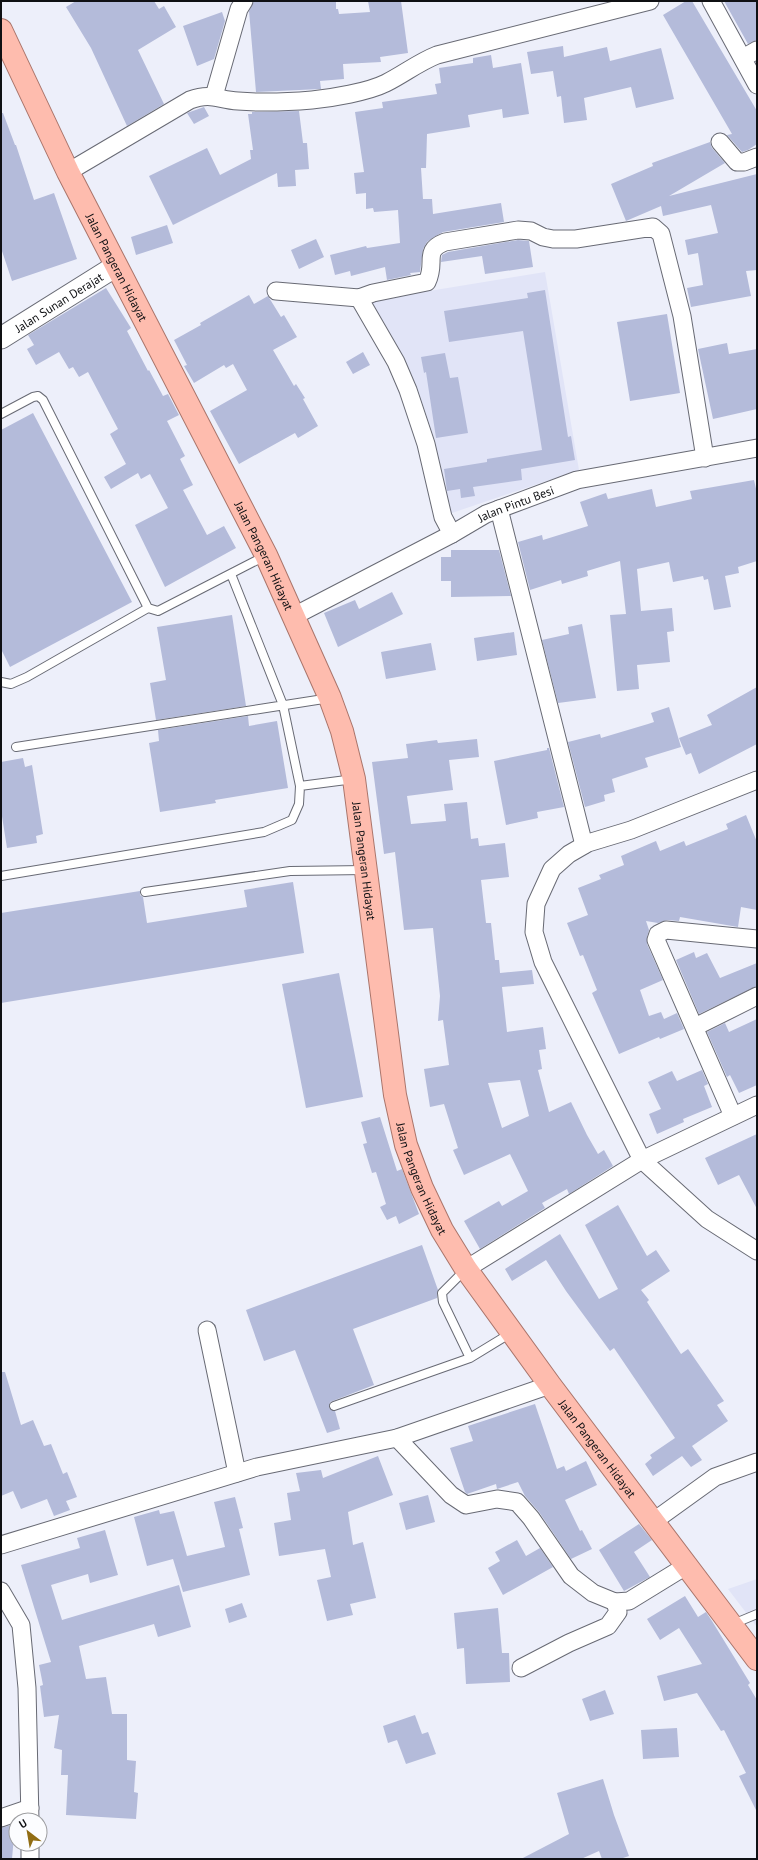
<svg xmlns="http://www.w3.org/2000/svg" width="758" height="1860" font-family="'PT Sans',sans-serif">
<rect width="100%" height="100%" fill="#edeffa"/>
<path fill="#e1e4f7" d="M545 272 579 470 449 514 368 301Z
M757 1579V1627L728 1589Z"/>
<path fill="#b4bbda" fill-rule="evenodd" d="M76 1H154L159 9 164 6 176 27 138 50 164 104 127 126 91 48 66 7Z
M254 1H336V9H338L339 14 370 12 368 1H401L408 53 380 57 381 62 343 64 344 79 320 81 321 89 256 92 249 11Z
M686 1H692L757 111V144L748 150 742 152 727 135 732 134 663 15Z
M724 1H757V40L748 44Z
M222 12 225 21 214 59 197 66 183 26Z
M563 46 564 57 607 47 610 61 661 48 674 99 636 108 631 87 584 98 587 120 564 123 561 96 557 97 553 71 531 74 527 52Z
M491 55 493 68 521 63 529 114 503 118 502 109 468 115 470 127 427 134 426 168H421L423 199H432L433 214 501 203 504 222 443 232 434 237 427 242 423 249 420 272 410 273 411 275 387 280 385 267 351 276 350 271 335 275 330 255 366 246 367 248 400 243 398 210 374 212 373 208 366 209V193L356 194 354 173 364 172 355 112 383 108 382 102 437 94 435 84 441 83 439 68 473 63V58Z
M204 107 209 116 194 124 187 113Z
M299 111 303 143H307L309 169 295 170 296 186 278 187 277 173 173 225 149 176 207 148 220 175 251 159 250 150H253L248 114H252V112Z
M1 113H3L15 145H16L34 200 54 193 77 259 12 281 1 248Z
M710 142 712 148 725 163 669 196 757 174V270L746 271 751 296 691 307 687 288 703 285 698 253 688 255 685 240 718 233 711 205 663 216 661 206 626 221 611 184 653 166 652 163Z
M167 225 173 243 136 255 131 237Z
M316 239 324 257 299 269 291 250Z
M518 240 529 241 533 267 485 274 482 256 441 262 442 255 448 252Z
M106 288 131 328 127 331 148 371 149 370 163 396 168 394 179 415 167 421 185 456 180 459 193 485 183 490 207 535 224 526 236 548 165 587 135 525 168 508 150 474 141 479 138 473 111 489 104 477 126 464 110 434 118 429 88 372 79 377 73 367 69 369 59 352 36 365 27 349 34 345 28 335Z
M545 290 568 437 571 436 575 460 521 469 522 480 473 487 475 496 461 498 460 489 447 491 444 469 487 462V459L542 450 523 331 449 342 444 311 528 298 527 293Z
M249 295 254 304 268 296 281 317 284 315 297 337 273 350 294 386 296 384 305 398 303 399 318 426 298 438 295 433 239 464 210 411 247 390 233 364 226 368 224 365 194 383 184 366 187 365 174 340 201 325 200 323Z
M667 314 680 393 630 401 617 322Z
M727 343 729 354 757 349V409L713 419 698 349Z
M363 352 370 365 353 374 346 362Z
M445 353 450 378 458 377 468 433 436 438 426 372 424 373 421 357Z
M33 413 132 602 10 667 1 649V430Z
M754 480 757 493V561L738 567 739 573 725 576 731 607 714 610 708 579 704 580 703 576 673 582 669 562 637 569 641 611 672 608 674 631 667 632 670 662 637 665 639 689 617 691 610 615 626 614 620 561 587 571 588 576 562 584 561 580 530 590 518 542 542 535 543 540 588 526 580 502 606 493 608 499 652 489 656 507 692 499 690 491Z
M451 550H499L511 596 451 597V581H441V557H451Z
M392 592 403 614 338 647 324 613 355 600 359 609Z
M232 615 246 706 156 720 150 683 166 680 157 627Z
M582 624 596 698 558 703 542 640 569 634 568 627Z
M514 632 517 655 477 661 474 638Z
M431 643 436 670 386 679 381 652Z
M757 687V744L699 774 691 753 686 755 679 738 712 725 707 715Z
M669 707 681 747 645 758 648 767 612 779 615 792 604 795 605 801 585 807 568 742 600 734 601 738 648 724 654 722 651 713Z
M248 716 249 726 277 721 288 788 215 800 216 803 160 812 149 743 159 741 158 730Z
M477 739 479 757 449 760 453 790 407 796 411 824 446 821 444 804 467 802 471 839 478 838 479 846 505 843 509 877 481 880 486 923H491L495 960H499L500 973 532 970 534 984 502 987 507 1032 543 1027 546 1049 539 1050 542 1069 538 1070 549 1112 571 1102 587 1135 598 1154 604 1150 613 1166 569 1194 567 1189 542 1203 545 1208 480 1249 464 1221 499 1201 502 1206 528 1191 510 1154 464 1175 453 1150 458 1148 444 1104 430 1107 424 1069 449 1065 443 1020 438 1021 440 996 433 928 404 930 395 852 384 854 372 762 408 758 406 744 437 740 438 743ZM520 1080 529 1116 502 1128 488 1083Z
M547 748H549L564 807 537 812 538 818 506 825 494 761 547 750Z
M23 758 25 767 32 765 43 834 36 836 37 843 7 848 1 810V762Z
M746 815 757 842V910L741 907 738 927 680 917 679 921 667 920 658 923 646 921 649 930 647 937V944L663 980 640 990 649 1016 661 1012 664 1019 677 1013 684 1029 660 1039 659 1037 619 1054 592 993 597 990 583 955 580 956 567 923 588 915 578 888 601 879 599 875 624 865 621 856 656 841 660 851 684 841 686 846 728 829 726 824Z
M293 882 304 953 1 1003V913L140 891V895L143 897 147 923 247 907 244 890Z
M694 952 696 958 707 953 720 978 757 963V986L699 1014 676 960Z
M339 973 363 1097 306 1108 282 984Z
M757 1019V1085L739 1093 730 1075 727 1077 707 1032 725 1023 729 1032Z
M702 1070 708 1084 704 1086 712 1107 683 1119 684 1122 657 1134 649 1114 661 1109 648 1082 672 1071 677 1081Z
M380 1117 397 1171 402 1169 419 1214 399 1224 396 1216 387 1220 380 1207 386 1204 376 1172 372 1173 363 1144 367 1143 361 1122Z
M757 1134V1209L739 1175 718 1185 705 1158Z
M618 1205 647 1256 656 1250 670 1271 641 1290 649 1300 647 1302 681 1354 688 1349 724 1401 717 1405 728 1421 692 1446 702 1460 691 1467 682 1456 653 1476 645 1464 652 1458 650 1455 675 1438 614 1348 610 1351 566 1291 546 1260 512 1281 505 1269 560 1234 599 1299 618 1289 585 1225Z
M422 1245 438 1290 437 1298 353 1329 374 1385 330 1402 329 1408 335 1411 340 1429 327 1433 295 1350 264 1361 246 1310Z
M1 1372H5L21 1425 33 1420 44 1446 51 1444 63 1474 67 1472 77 1497 66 1501 70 1510 54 1516 47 1499 21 1509 13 1491 1 1496Z
M535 1404 557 1469 564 1466 566 1471 586 1461 597 1485 565 1500 580 1531 582 1530 592 1549 571 1559 539 1512 525 1496 518 1482 497 1489 496 1484 467 1494 465 1492 450 1448 473 1441 468 1426Z
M378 1456 393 1495 348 1512 353 1545 363 1542 376 1598 350 1604 353 1615 327 1621 317 1580 331 1577 325 1549 279 1556 274 1523 291 1520 287 1493 300 1491 296 1473 321 1470 323 1478Z
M428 1495 435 1522 406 1530 399 1503Z
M235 1497 243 1528 239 1529 250 1575 183 1592 173 1559 147 1566 134 1517 159 1510 160 1514 174 1511 187 1556 225 1547 214 1502Z
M639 1524 652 1540 634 1552 650 1577 624 1591 599 1550Z
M105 1530 118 1575 90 1583 88 1574 51 1585 62 1620 179 1585 191 1627 158 1637 154 1624 79 1646 86 1679 106 1677 112 1714H127V1760L136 1761 134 1792 138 1793 136 1819 66 1815 68 1775H61L62 1750 54 1748 59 1715 44 1717 40 1686 43 1685 39 1665 51 1662 21 1565 80 1548 77 1538Z
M517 1540 526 1556 540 1548 553 1567 503 1595 488 1568 500 1561 495 1552Z
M685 1596 698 1617 706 1612 712 1621 750 1683 748 1685 757 1700V1812L739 1776 746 1773 724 1730 721 1731 697 1693 664 1701 657 1676 702 1664 679 1628 660 1640 647 1619Z
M242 1603 247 1617 229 1623 225 1609Z
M498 1608 502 1653H509L510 1682 466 1684 464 1648 457 1649 454 1613Z
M605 1690 614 1714 590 1721 582 1699Z
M415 1715 422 1734 428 1732 436 1754 406 1764 397 1740 388 1743 383 1726Z
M677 1728 679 1757 643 1759 641 1730Z
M603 1779 614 1815 629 1856 620 1859H602L599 1851 581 1859H521L569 1834 557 1793Z
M15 1824 12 1859H1V1828Z"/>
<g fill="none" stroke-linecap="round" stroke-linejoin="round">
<g stroke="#686a74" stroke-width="10">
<path id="service" d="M1 414 33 397 38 396 43 400 148 608
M1 682 11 684 27 677 148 608 158 611 265 556
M16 747 330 698
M300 786 354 779
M1 876 264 832 292 820 299 804 300 786 283 705 231 574
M145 892 290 871 366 870
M466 1269 442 1293 443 1302 470 1358
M334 1406 470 1358 511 1333
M733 1624 757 1614"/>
</g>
<g stroke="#686a74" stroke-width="19">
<g id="minor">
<path d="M711 1 757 85"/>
<path d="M743 58 757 50"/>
<path d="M214 96 239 9 244 1"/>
<path d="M720 142 737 162H744L757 157"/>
<path d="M68 172 190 100C212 92 218 100 238 101 262 103 288 102 312 100 332 98 368 92 386 83 404 74 419 62 437 55L650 1"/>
<path d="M276 291 359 298 373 293 427 282C437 262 422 251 445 242L518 230 531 231 543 237 553 239H576L653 227 661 234 682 316 705 458"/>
<path d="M359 298 396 362 408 390 426 444 443 517 452 534"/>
<path d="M499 509 584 845"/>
<path id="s1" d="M294 616 452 534 486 514 577 480 757 448"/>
<path d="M757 780 631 830 588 843 569 854 552 869 536 904 534 932 543 962 642 1160 707 1219 757 1251"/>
<path d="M695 1027 757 996"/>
<path d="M733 1116 656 940 658 934 666 930 757 939"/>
<path d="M466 1269 642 1160 757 1105"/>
<path d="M207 1330 237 1473"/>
<path d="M397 1438 451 1495 466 1505 497 1499 517 1502 531 1518 571 1576 593 1593 615 1602 629 1601 686 1566"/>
<path d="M654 1521 715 1477 757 1462"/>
<path d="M1 1545 257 1467 397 1438 550 1385"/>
<path d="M1 1591 21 1625 27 1688 30 1820"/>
<path d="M521 1668 569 1643 608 1626 618 1612 615 1602"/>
<path d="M1 1818 30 1808"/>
<path d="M30 1844V1859"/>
</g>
</g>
<g stroke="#686a74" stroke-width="23">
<g id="tertiary">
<path id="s2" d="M1 338 116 266"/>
</g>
</g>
<g stroke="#aa756b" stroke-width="24">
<g id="trunk">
<path id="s3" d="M1 30 68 172 266 555 330 698 342 731 354 779 395 1095 406 1145 422 1188 442 1230 466 1269 550 1385 757 1659"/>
</g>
</g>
<use href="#service" stroke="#fff" stroke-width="8"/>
<use href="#minor" stroke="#fff" stroke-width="17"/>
<use href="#tertiary" stroke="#fff" stroke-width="21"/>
<use href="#trunk" stroke="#febcae" stroke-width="22"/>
</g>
<g text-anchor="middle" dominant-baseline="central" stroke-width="3.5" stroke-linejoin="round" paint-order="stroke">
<g font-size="12" fill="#0f1013" stroke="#fcfdff">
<text stroke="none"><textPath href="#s3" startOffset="264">Jalan Pangeran Hidayat</textPath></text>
<text stroke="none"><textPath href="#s2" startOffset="68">Jalan Sunan Derajat</textPath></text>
<text stroke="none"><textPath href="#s1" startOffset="249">Jalan Pintu Besi</textPath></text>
<text stroke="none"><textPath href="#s3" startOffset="588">Jalan Pangeran Hidayat</textPath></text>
<text stroke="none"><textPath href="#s3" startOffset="912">Jalan Pangeran Hidayat</textPath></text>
<text stroke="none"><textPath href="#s3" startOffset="1236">Jalan Pangeran Hidayat</textPath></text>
<text stroke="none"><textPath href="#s3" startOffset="1560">Jalan Pangeran Hidayat</textPath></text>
</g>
</g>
<rect width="758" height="1860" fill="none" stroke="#0f1013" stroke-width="4"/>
<g transform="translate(28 1832) rotate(329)"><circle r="19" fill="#fcfdff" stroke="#9d9ea1"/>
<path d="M0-3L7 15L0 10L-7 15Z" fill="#916d14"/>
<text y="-6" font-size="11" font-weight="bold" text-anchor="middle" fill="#0f1013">U</text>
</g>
</svg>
